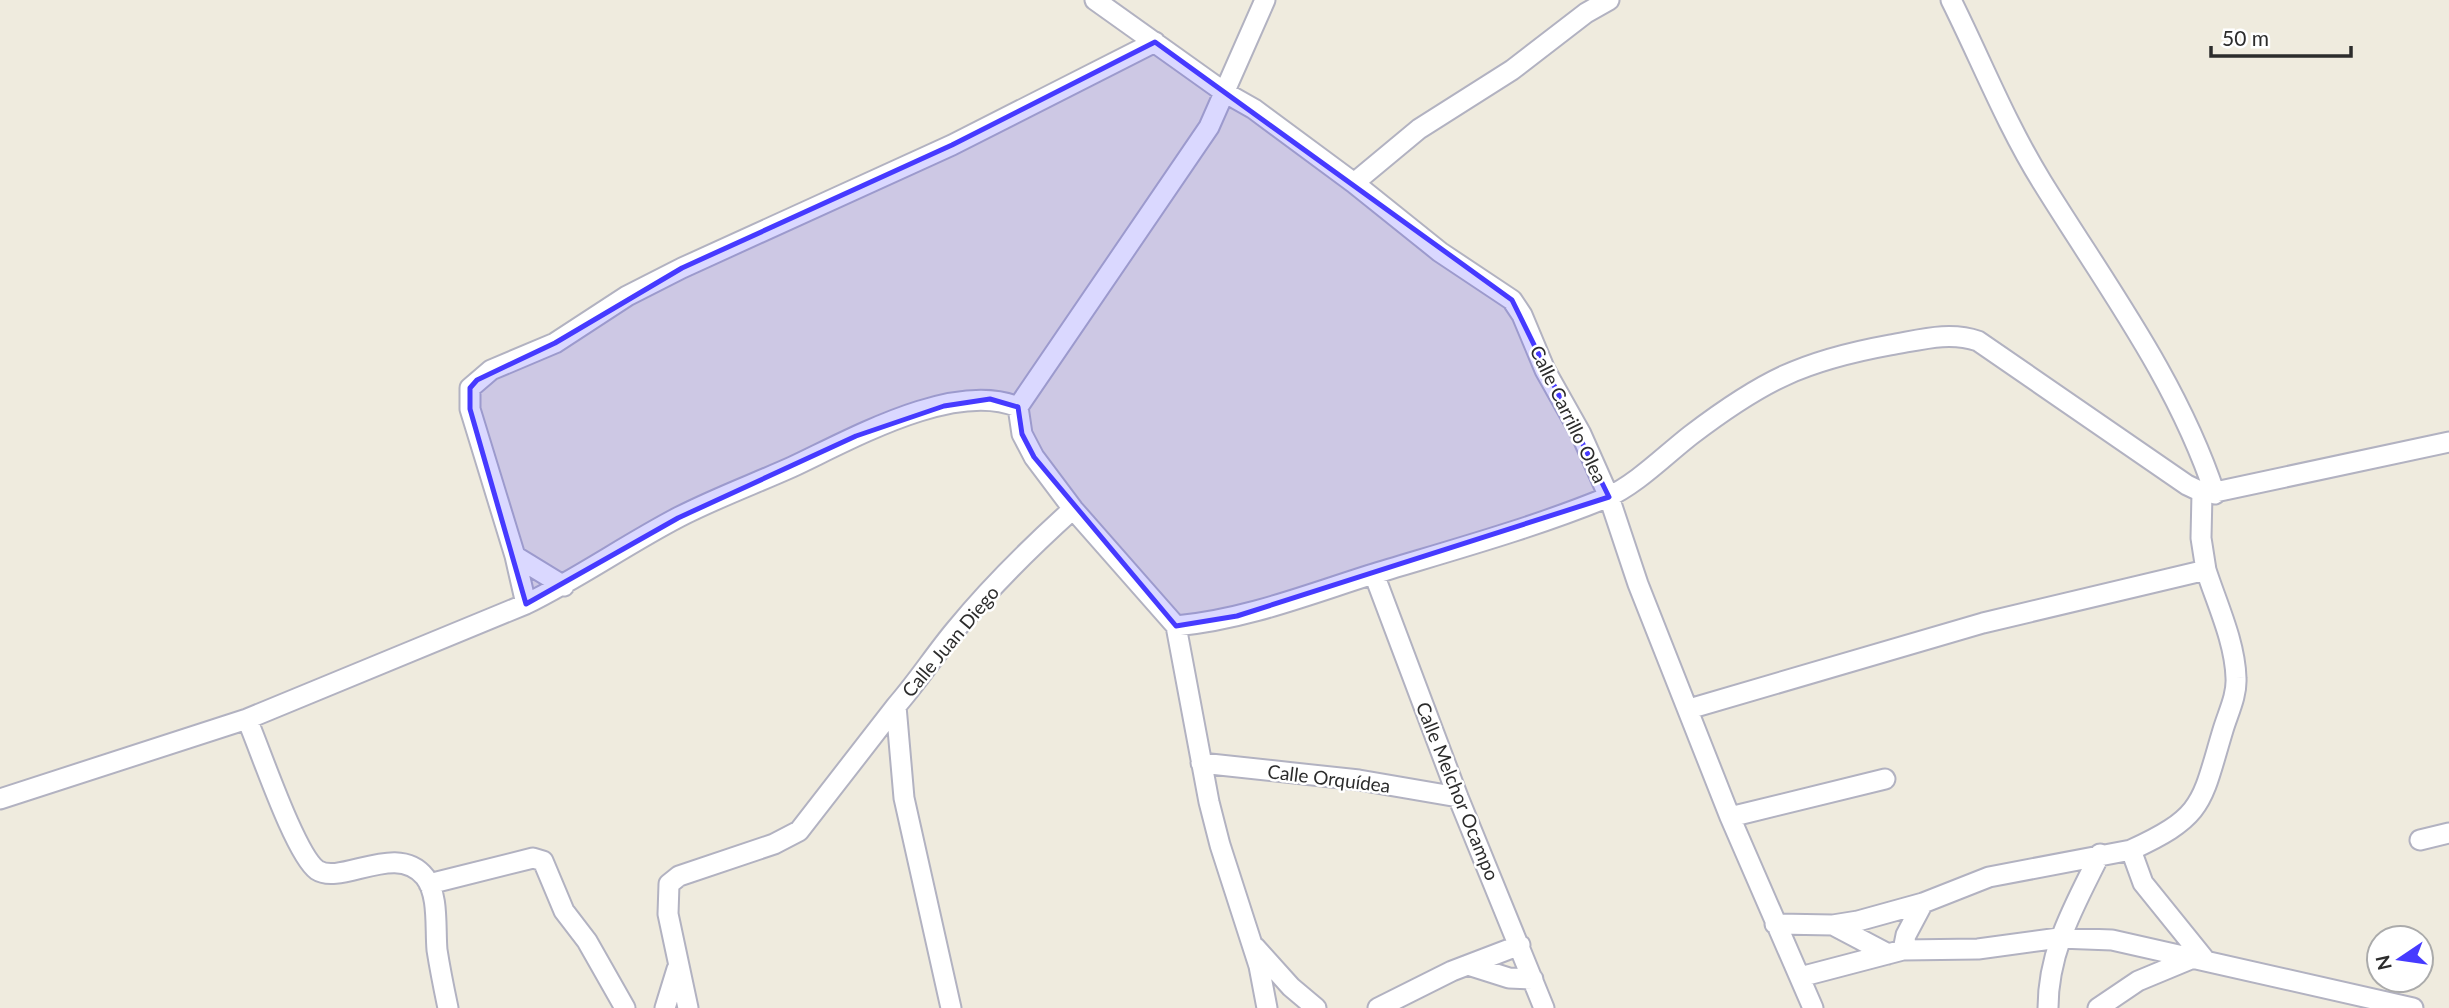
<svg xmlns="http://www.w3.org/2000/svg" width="2449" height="1008" font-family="Lato,sans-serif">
<rect width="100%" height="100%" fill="#efebde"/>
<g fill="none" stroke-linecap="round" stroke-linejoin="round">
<g stroke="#b2b2c1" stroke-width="23">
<path id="street" d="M1095 0 1224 92 1254 109 1354 183 1440 252 1512 300 1522 315 1545 370 1581 434 1609 497 1638 584 1730 817 1813 1008
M1265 0 1209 127 1018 407 1022 434 1034 457 1073 509 1176 626 1209 802 1220 845 1259 966 1267 1008
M1951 0C1981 60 2006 124 2042 182 2105 284 2177 379 2215 494
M1354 183 1419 129 1512 70 1586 13 1609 0
M515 556 564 586
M2206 570C2217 604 2235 642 2236 678 2237 696 2228 713 2223 730 2201 803 2205 816 2131 850L2143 883 2206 961
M1374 574 1458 797 1544 1008
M526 604 515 556 470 409V388L491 370 555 343 627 296 682 268 952 145 1155 42
M1176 626C1243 620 1307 595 1370 575 1449 551 1530 529 1606 498 1637 484 1664 456 1691 435 1762 381 1802 361 1890 345 1920 340 1949 331 1978 341L2187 485 2206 494 2449 442
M1689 709 1983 623 2206 570 2201 538 2202 493
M247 719C260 749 295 854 317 870 341 886 397 841 425 877 439 895 435 927 437 950 440 969 444 989 448 1008
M1201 763 1359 780 1458 797
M0 799 247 719 526 604C579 578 627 544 679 517 716 498 754 484 792 467 850 440 954 380 1018 407
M1730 817 1885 779
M2420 840 2449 833
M429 884 533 858 543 861 564 911 587 941 625 1008
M1775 924 1833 925 1858 921 1923 903 1989 877 2131 850
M1833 925 1888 954
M1255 947 1291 987 1316 1008
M1903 950 1906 935 1923 903
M1468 965 1509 978 1533 979
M1800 977 1903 950 1978 949 2059 938 2112 940 2413 1008
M665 1008 677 969
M688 1008 668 914 669 884 679 876 774 844 799 831 896 706
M951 1008 904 798 896 706C918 681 935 654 956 629 991 586 1032 546 1073 509
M1378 1008 1452 971 1520 945
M2048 1008C2048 950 2075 905 2100 854
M2098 1008 2138 981 2191 959"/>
</g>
<use href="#street" stroke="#fff" stroke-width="19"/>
</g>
<path fill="#463aff" fill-opacity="0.2" stroke="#463aff" stroke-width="5" stroke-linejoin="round" d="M1155 42 1512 300 1609 497 1237 616 1176 626 1034 457 1022 434 1018 407 990 399 944 406 856 436 678 518 526 604 470 409V388L477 380 555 343 682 268 952 145Z"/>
<g text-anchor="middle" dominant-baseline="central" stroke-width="5" stroke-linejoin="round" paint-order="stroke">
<g font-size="19" fill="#2c2c2c" stroke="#fff">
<text transform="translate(1569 414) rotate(64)">Calle Carrillo Olea</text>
<text transform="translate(950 641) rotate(-50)">Calle Juan Diego</text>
<text transform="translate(1329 778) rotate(7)">Calle Orquídea</text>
<text transform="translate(1458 791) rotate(68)">Calle Melchor Ocampo</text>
</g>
</g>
<g transform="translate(2400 959) rotate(257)"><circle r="33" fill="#ffffff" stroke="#ababab" stroke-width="2"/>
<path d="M0-5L12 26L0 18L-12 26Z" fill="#463aff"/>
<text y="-10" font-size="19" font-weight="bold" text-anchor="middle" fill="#2c2c2c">N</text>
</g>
<path d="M2211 46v10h140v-10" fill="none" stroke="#2c2c2c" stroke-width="3.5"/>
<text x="2222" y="46" font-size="21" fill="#2c2c2c" stroke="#ffffff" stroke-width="5" paint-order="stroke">50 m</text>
</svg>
